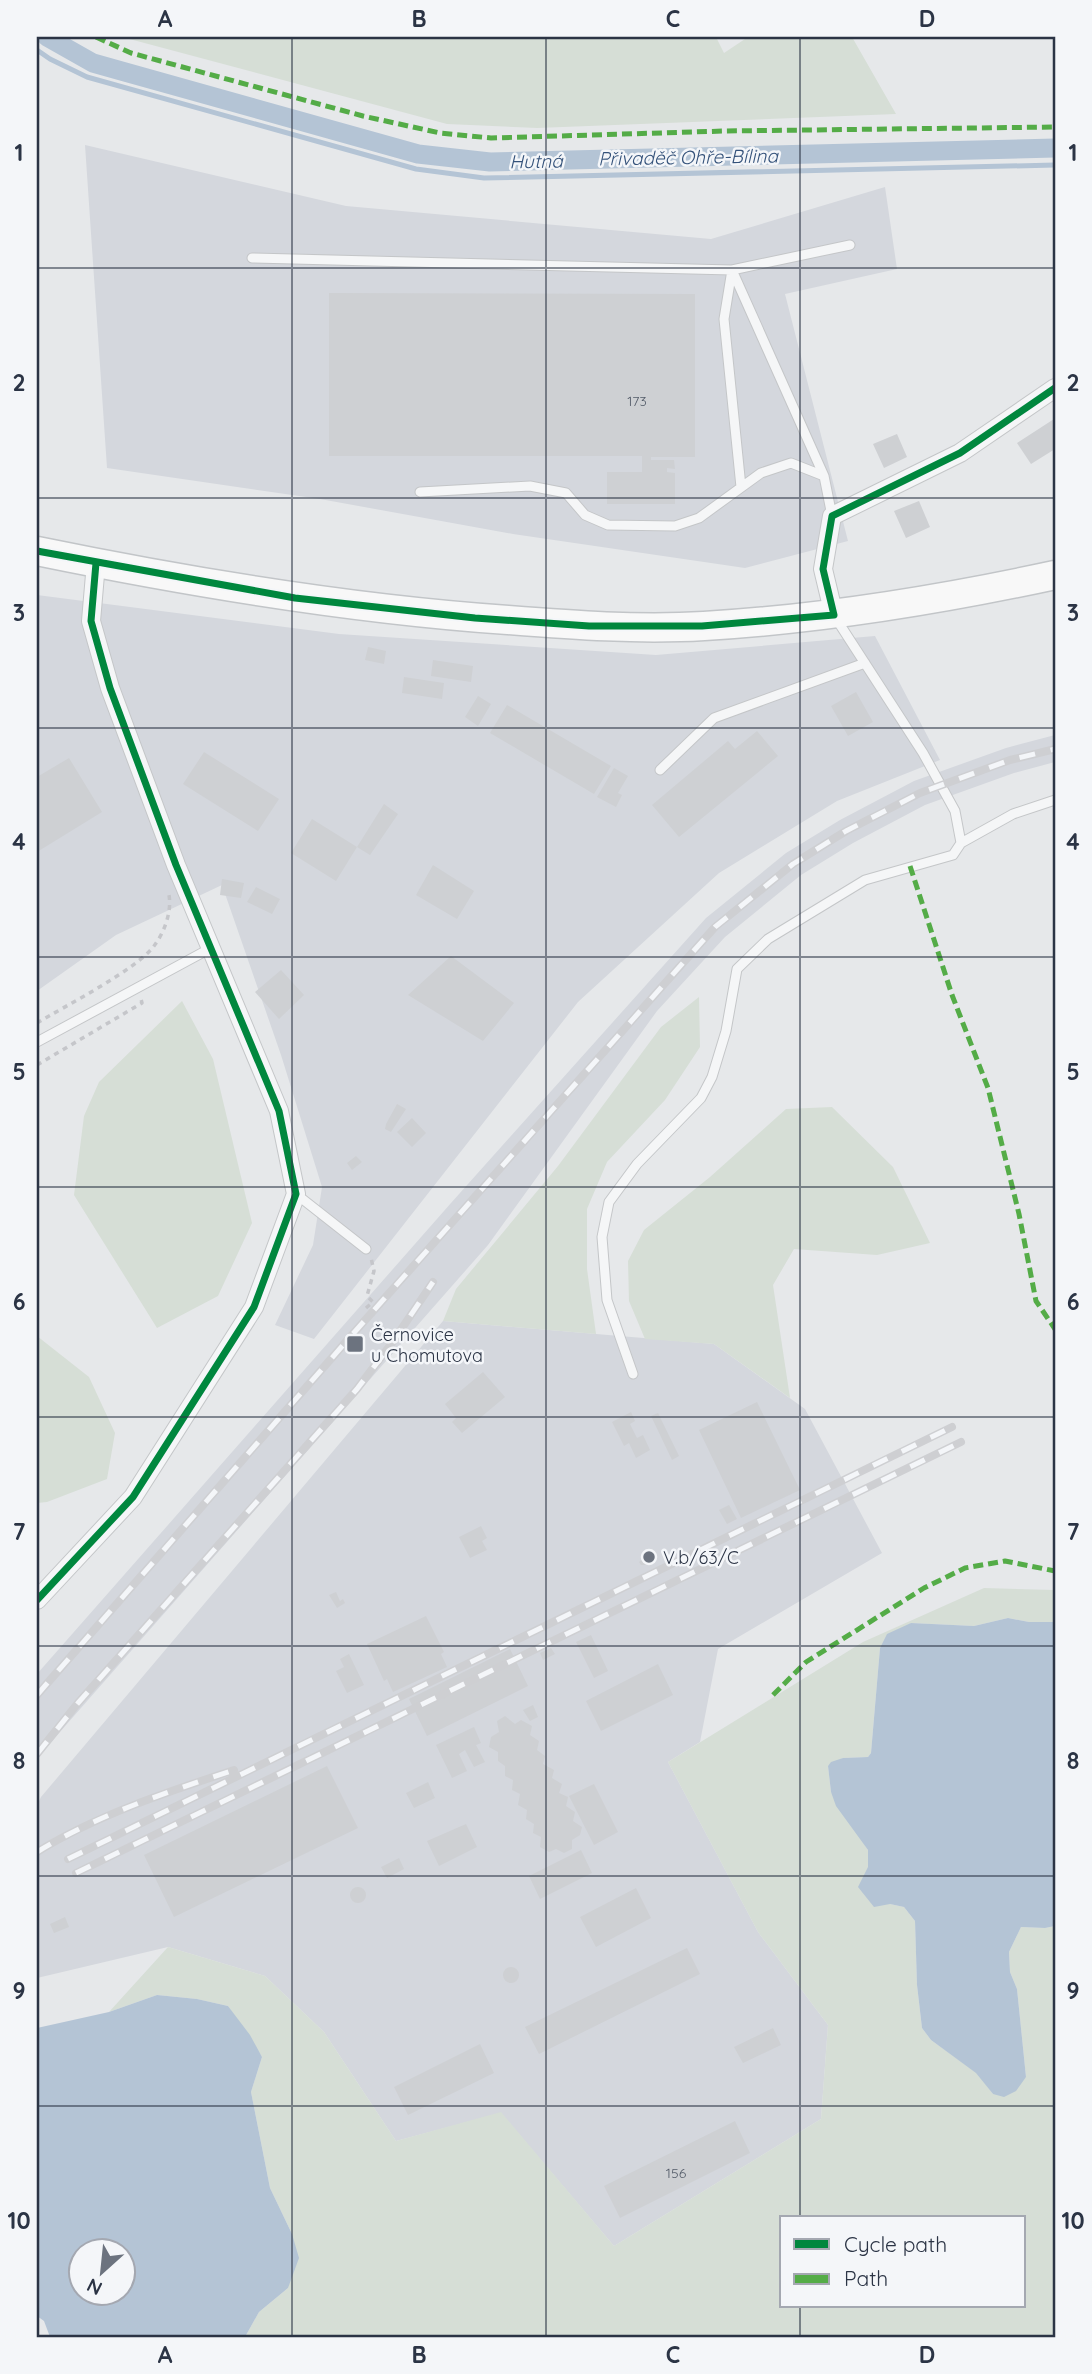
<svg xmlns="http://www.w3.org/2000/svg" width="1092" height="2374" font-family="Quicksand,sans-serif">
<rect width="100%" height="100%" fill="#e6e8ea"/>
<path fill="#d4d7dd" d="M85 145 346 206 711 239 885 187 897 269 785 294 848 541 745 568 513 534 320 499 107 468Z
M37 595 339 634 656 655 875 636 940 760 837 801 719 873 578 1002 314 1339 275 1325 313 1245 322 1187 281 1055 222 885 116 935 37 991Z
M1055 735V762L1014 773 925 805 853 843 801 875 725 937 657 1011 488 1245 37 1758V1674L451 1203 706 918 786 853 840 820 914 781 1006 748Z
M443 1321 714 1344 805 1409 882 1553 718 1649 700 1742 668 1762 758 1932 828 2025 821 2119 614 2246 501 2113 396 2141 324 2032 265 1976 168 1947 37 1978V1805L41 1797Z"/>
<path fill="#d6ded6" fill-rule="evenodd" d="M122 37H716L724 53 748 37H852L896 114 537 128 447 124Z
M699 997 700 1047 665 1100 607 1162 587 1209V1269L596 1334 443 1321 456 1289 558 1166 661 1027Z
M182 1001 213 1059 252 1223 218 1296 157 1328 74 1195 84 1116 99 1082Z
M832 1107 893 1167 930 1243 877 1255 794 1249 773 1285 790 1398 714 1344 645 1339 629 1301 628 1261 644 1230 710 1177 786 1109Z
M37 1336 89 1377 115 1433 107 1479 47 1502 37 1503Z
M984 1588 1055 1590V1622H1029L1008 1618 974 1626 911 1623 880 1648 871 1753 868 1757 843 1758 828 1766 831 1792 868 1850V1867L890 1904 904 1907 915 1921 917 1985 922 2028 931 2040 977 2073 993 2094 1026 2077 1017 1989 1010 1972 1009 1952 1021 1927 1045 1928 1055 1926V2337H245L259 2312 288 2288 292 2234 270 2188 251 2092 262 2057 228 2006 197 1999 157 1995 109 2012 168 1947 265 1976 324 2032 396 2141 501 2112 614 2246 821 2119 828 2025 758 1932 668 1762 863 1642ZM782 2218H1024V2306H782Z"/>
<path fill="#b4c4d5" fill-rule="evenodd" d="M1008 1618 1029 1622H1055V1926L1045 1928 1021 1927 1009 1952 1010 1972 1017 1989 1026 2077 1016 2091 1004 2097 993 2094 976 2073 931 2040 922 2028 917 1985 915 1921 904 1907 890 1904 874 1907 858 1887 868 1867V1850L836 1806 831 1792 828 1766 831 1762 843 1758 868 1757 871 1753 880 1648 887 1634 911 1623 974 1626Z
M157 1995 197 1999 228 2006 250 2035 262 2057 251 2092 270 2188 292 2234 299 2258 288 2288 259 2312 245 2337H50L44 2321 37 2316V2028L109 2012ZM80 2252H122V2294H80Z"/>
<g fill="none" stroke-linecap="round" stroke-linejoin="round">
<path stroke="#b4c4d5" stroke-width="5" d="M37 50 50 59 87 77 416 169 484 178 1055 165"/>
<path stroke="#b4c4d5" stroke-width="19" d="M47 37 93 63 125 72 418 154 490 162 1055 148"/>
</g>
<path fill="#ced0d3" d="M329 293 695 294V457H651V460H674L675 469 667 468V472L675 473V504H607V472H642V456H329Z
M1054 419 1055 449 1031 464 1017 443Z
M897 434 907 457 884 468 873 444Z
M919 501 930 527 906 538 894 511Z
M368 647 386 651 384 664 365 660Z
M433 660 473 666 471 682 431 676Z
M404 677 444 683 442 699 402 693Z
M856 692 873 722 848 736 831 706Z
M478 696 491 704 478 726 465 717Z
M507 705 611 766 594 794 490 733Z
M757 731 778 756 679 837 652 805 728 741 735 749Z
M204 752 279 799 258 831 183 784Z
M69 758 102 812 37 852V777Z
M614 768 628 776 618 793 622 795 616 807 597 797Z
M384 804 398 814 370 855 357 847Z
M312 819 357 847 336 881 291 853Z
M433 865 474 891 457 919 416 895Z
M222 879 244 883 241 898 220 895Z
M256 887 280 899 272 914 247 902Z
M451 956 514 1003 483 1041 408 995Z
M281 970 304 995 279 1019 255 992Z
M397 1104 406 1109 391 1132 385 1129 386 1124Z
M412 1118 426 1133 412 1147 397 1132Z
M356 1156 362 1162 352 1170 347 1163Z
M483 1372 505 1397 462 1433 452 1422 456 1418 445 1404Z
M757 1402 800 1490 741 1518 699 1430Z
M631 1412 635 1421 630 1424 637 1438 643 1435 650 1450 636 1458 629 1443 624 1446 612 1422Z
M658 1413 679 1456 672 1460 651 1416Z
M729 1505 737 1519 727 1524 719 1510Z
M481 1526 487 1538 482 1541 487 1550 470 1558 459 1537Z
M651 1552 653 1554V1559L646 1565H641L639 1562Z
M336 1592 340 1601 343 1599 345 1603 337 1608 329 1595Z
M426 1616 444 1652 441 1654 447 1667 393 1692 387 1679 384 1681 367 1644Z
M591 1635 608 1671 594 1678 576 1642Z
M551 1648 555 1654 543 1660 540 1653Z
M510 1649 528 1686 427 1736 409 1699Z
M349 1654 364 1685 347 1693 336 1671 344 1667 340 1659Z
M658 1664 673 1695 601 1731 586 1701Z
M533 1705 538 1717 530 1721 523 1710Z
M505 1716 515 1724 521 1720 532 1726 530 1735 539 1741 537 1750 545 1756 543 1764 554 1770 552 1778 562 1784 559 1793 568 1797 566 1806 575 1812 573 1821 582 1827 580 1835 572 1840V1849L564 1853 556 1849 549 1852 540 1847 541 1837 533 1833 534 1824 526 1819 527 1810 518 1805 520 1794 512 1790 513 1780 505 1776V1766L498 1761V1752L489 1747 491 1737 499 1732 497 1721Z
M474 1727 481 1743 476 1745 485 1762 474 1767 465 1750 459 1754 467 1771 452 1778 436 1745Z
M327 1766 358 1828 174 1917 144 1855Z
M428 1782 435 1798 414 1808 406 1793Z
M594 1784 618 1832 594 1845 569 1796Z
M466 1824 477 1847 439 1866 427 1841Z
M581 1850 592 1873 540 1899 529 1876Z
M399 1858 404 1869 387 1878 381 1867Z
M350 1895a8 8 0 1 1 16 0a8 8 0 1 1-16 0Z
M636 1888 651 1918 596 1947 580 1917Z
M65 1917 69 1927 54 1933 50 1924Z
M687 1948 700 1974 539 2054 525 2027Z
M503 1975a8 8 0 1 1 16 0a8 8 0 1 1-16 0Z
M773 2028 781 2045 743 2063 734 2047Z
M480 2044 494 2073 408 2115 394 2087Z
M735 2121 750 2153 620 2218 604 2186Z"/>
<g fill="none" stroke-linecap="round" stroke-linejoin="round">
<g stroke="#c4c6c8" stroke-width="11">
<path id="service" d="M252 258 732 270 724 319 741 487
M824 476 732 270 850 245
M420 492 530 486 566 493 585 515 608 525 675 526 699 518 761 473 791 463 824 476 832 516
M660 770 714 718 865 663
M961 843 1013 814 1055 800
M37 1042 211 948
M296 1194 366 1249
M633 1374 607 1300 602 1237 609 1202 637 1164 701 1098 712 1077 726 1031 737 969 768 939 865 880 953 855 961 843 955 811 923 753 835 617"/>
</g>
<g stroke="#c4c6c8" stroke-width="20">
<path id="minor" d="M834 615 823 569 832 516 960 453 1055 388
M37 1600 133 1497 254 1307 296 1194 279 1111 176 865 110 688 91 621 96 563"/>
</g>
<g stroke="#c2c5c8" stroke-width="31">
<path id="primary" d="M37 551C193 583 349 609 508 620 573 625 639 630 704 626 823 619 939 600 1055 575"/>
</g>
<path stroke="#c5c6ca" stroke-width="3.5" stroke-dasharray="5 5" stroke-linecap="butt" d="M37 1023C65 1006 136 970 154 946 164 933 172 912 169 895
M37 1065 142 1003 141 999
M366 1308 373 1302 367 1296 374 1271 371 1258"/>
<use href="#service" stroke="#f5f6f7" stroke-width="9"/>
<use href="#minor" stroke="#f5f6f7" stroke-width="18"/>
<use href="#primary" stroke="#f8f8f8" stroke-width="28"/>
<g stroke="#cecfd2" stroke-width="8">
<path id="rail" d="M37 1695 351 1336 715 927 793 864 846 831 920 793 1010 760 1055 749
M37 1754 78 1703 357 1389 392 1343 433 1282
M37 1852C97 1815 167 1792 234 1770
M68 1859 952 1427
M76 1873 961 1442"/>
</g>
<use href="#rail" stroke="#f4f6f9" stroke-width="5" stroke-dasharray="16" stroke-linecap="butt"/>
<path stroke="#54ac47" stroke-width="5" stroke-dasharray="10 5" stroke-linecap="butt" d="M96 37 131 53 363 116 440 133 491 138 726 131 1055 127
M910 866 952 995 988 1088 1019 1214 1036 1301 1055 1329
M773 1695 806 1662 924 1588 965 1568 1005 1561 1055 1571"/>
<g stroke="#f4f6f9" stroke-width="11">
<path id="cycleway" d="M37 551 295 598 475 618 589 626H702L834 615 823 569 832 516 960 453 1055 388
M37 1600 133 1497 254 1307 296 1194 279 1111 176 865 110 688 91 621 96 563"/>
</g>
<use href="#cycleway" stroke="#00873e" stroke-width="7"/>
</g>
<path fill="none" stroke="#2b3445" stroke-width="2" stroke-opacity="0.55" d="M292 37V2337M546 37V2337M800 37V2218M37 268H1055M37 498H1055M37 728H1055M37 957H1055M37 1187H1055M37 1417H1055M37 1646H1055M37 1876H1055M37 2106H1055M800 2306V2337"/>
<g fill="#6c737f" stroke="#f4f6f9" stroke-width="2.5">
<rect x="346" y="1335" width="18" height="18" rx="3.5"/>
<circle cx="649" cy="1557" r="7"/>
</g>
<g text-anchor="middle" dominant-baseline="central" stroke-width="5" stroke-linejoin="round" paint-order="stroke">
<g font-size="14" fill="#545c69">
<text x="637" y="401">173</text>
<text x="676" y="2173">156</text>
</g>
<g font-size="18" fill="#2b3445" stroke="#f4f6f9" text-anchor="start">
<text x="371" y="1334">Černovice<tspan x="371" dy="21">u Chomutova</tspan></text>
<text x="663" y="1557">V.b/63/C</text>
</g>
<g font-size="19" font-style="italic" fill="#34527a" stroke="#f4f6f9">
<text transform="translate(688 157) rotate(-1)">Přivaděč Ohře-Bílina</text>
<text transform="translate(536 161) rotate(-1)">Hutná</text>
</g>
</g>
<rect width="1092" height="2374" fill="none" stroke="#f4f6f9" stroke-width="77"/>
<rect x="780" y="2216" width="245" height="91" fill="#f4f6f9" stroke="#a4a8b1" stroke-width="2"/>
<rect x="794" y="2239" width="35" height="10" fill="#00873e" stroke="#a4a8b1" stroke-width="2"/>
<text x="844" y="2252" font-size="21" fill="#2b3445">Cycle path</text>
<rect x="794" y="2274" width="35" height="10" fill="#54ac47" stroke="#a4a8b1" stroke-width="2"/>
<text x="844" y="2286" font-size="21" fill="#2b3445">Path</text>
<g transform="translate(102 2272) rotate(207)"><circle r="33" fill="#f4f6f9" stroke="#a4a8b1" stroke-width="2"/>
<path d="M0-5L12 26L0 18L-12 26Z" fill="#6c737f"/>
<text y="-10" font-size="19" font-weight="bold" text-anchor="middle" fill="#2b3445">N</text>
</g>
<rect x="38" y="38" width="1016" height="2298" fill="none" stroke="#2b3445" stroke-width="2.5"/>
<g font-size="23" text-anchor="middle" font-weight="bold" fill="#2b3445">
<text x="165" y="27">A</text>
<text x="419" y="27">B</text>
<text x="673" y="27">C</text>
<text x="927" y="27">D</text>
<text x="19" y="161">1</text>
<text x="1073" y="161">1</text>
<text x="19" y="391">2</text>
<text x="1073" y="391">2</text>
<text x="19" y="621">3</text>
<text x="1073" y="621">3</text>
<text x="19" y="850">4</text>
<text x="1073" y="850">4</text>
<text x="19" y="1080">5</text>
<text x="1073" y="1080">5</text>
<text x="19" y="1310">6</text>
<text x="1073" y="1310">6</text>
<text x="19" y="1540">7</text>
<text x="1073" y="1540">7</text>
<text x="19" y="1769">8</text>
<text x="1073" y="1769">8</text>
<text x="19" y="1999">9</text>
<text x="1073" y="1999">9</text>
<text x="19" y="2229">10</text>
<text x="1073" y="2229">10</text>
<text x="165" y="2363">A</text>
<text x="419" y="2363">B</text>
<text x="673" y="2363">C</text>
<text x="927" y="2363">D</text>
</g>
</svg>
